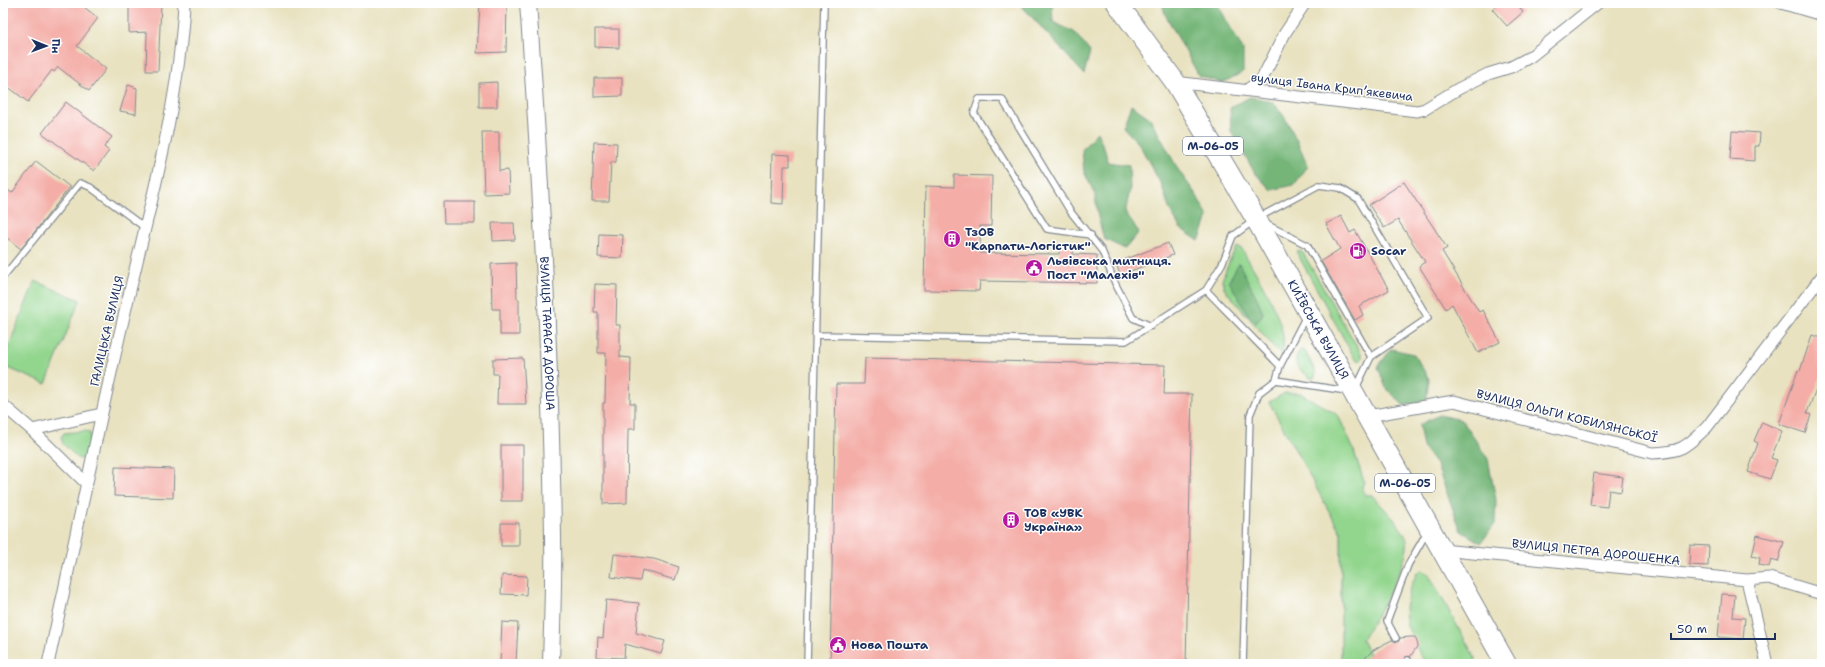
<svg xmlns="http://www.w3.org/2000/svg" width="1825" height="667" font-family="'Shantell Sans',sans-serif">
<rect width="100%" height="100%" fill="#fff"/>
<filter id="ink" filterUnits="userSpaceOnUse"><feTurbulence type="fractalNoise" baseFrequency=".025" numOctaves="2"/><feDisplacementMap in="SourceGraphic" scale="8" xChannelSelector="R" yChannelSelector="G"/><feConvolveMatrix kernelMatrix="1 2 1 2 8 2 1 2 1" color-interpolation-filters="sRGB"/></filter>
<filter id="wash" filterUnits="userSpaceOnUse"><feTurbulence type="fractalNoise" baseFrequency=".012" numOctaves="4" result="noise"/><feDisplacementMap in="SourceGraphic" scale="16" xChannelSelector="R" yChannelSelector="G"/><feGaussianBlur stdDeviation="0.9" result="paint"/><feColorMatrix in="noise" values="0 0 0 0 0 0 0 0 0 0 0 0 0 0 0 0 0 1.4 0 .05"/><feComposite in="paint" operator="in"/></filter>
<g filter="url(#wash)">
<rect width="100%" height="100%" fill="#e8e2c0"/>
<path fill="#92d58d" stroke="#568276" d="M1237 247 1242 249C1253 269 1296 334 1280 354L1225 290 1222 280 1232 255Z
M1300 251 1303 253 1362 355V359L1360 361 1355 359 1298 255 1297 252Z
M35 281 80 300 46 384 3 366V360Z
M1300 350 1305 351 1316 373 1314 378H1310C1298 367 1291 366 1300 350Z
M1285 393H1300L1338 415 1353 448 1364 482 1362 487 1365 495H1372C1381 506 1404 527 1407 541 1411 560 1373 622 1362 640L1370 656 1360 664H1341V533L1269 402Z
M85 431 90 433V447L86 458 78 459 63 444 61 437 64 433Z
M1422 570 1428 573 1475 658V664H1430L1421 657 1406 623 1405 607 1410 588 1417 573Z"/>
<path fill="#75b678" stroke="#48726b" d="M1019 3H1052L1053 22 1074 32 1090 52 1084 74Z
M1162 3H1217L1243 50V72L1222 83 1199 76 1165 14Z
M1250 97C1256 98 1264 99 1271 102 1284 108 1302 152 1308 166L1294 185 1271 190 1255 173 1231 131 1230 108Z
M1131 105 1150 118 1179 171 1197 196 1208 217 1199 241 1180 228 1169 208 1162 186 1139 144 1123 127Z
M1097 132 1106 153 1107 162 1129 165 1130 190 1125 213 1139 232 1125 249 1104 239 1098 217 1095 194 1084 172 1082 150Z
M1239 263C1246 280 1258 296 1263 314L1256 323 1248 315 1229 281Z
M1391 349 1414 354 1429 379 1426 402 1403 405 1386 388 1378 367Z
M1439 415 1462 420 1488 459 1496 500 1495 524 1481 543 1461 531 1437 466 1423 447 1419 425Z"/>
<g id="blocks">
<path fill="#f4ada7" d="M3 3H79L98 18 77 46 106 69 89 91 58 67 54 72 52 70 28 102 3 83Z
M1499 3H1516L1523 12 1507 26 1492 9Z
M480 4H507L506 52 477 53Z
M129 5H161L158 71H146L147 32 129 33Z
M595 29H619V48L595 47Z
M594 78H622V96L594 97Z
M497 82V107H479V83Z
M128 85 137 88 136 114 120 111Z
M66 102 112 137 104 147 109 151 94 171 42 133Z
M1732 131 1760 133 1759 146H1755V161L1730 159Z
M482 132H499V171L508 170 509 193 484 194Z
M594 142 617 143 616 162H611L609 201H592Z
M772 154 790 155V166H784L783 204 771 203Z
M36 161 70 187 21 249 3 235V187L12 193Z
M954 175 992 176 991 226H980V253L1059 254 1060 246H1073V254L1097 255V283L980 281 979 291 924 290 926 186 954 187Z
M1404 182 1447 248 1442 251 1479 312 1483 310 1500 342 1478 353 1452 304 1446 309 1419 266 1425 262 1398 220 1384 228 1369 205Z
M443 202H475V223H444Z
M1341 216 1350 233 1355 230 1389 290 1359 306 1363 315 1355 320 1321 261 1340 249 1326 224Z
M492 223H514L515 240 493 241Z
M599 234 623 235 622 258 598 257Z
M1168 243 1173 255 1120 275 1116 263Z
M516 263 517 299H519V335H500V309H492L491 264Z
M595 284 617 285 616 325H620V357L631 358 630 403H635V429H628L627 503 603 504V403H605L606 353H598V312H594Z
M1812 335 1822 338V373L1807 413 1811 415 1805 433 1779 424 1798 370 1800 371Z
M523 358 526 404H497L498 374H493V359Z
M865 358 1165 365 1164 394H1192L1186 664H830L836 384H864Z
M1762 422 1782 431 1771 458 1777 460 1770 479 1748 472 1758 443 1754 441Z
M501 445H523V501H501Z
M115 467 174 469 173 498 114 496Z
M1594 473 1623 477 1621 492 1609 490 1607 507 1590 505Z
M501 523H519V546H501Z
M1757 535 1784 542 1778 562 1771 560 1769 567 1759 565 1760 558 1752 556Z
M1690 545 1709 546 1708 566 1689 565Z
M614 554 654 559 679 567 675 580 642 570 640 581 611 577Z
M502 575 527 576 526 595 501 594Z
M1722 594 1735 595 1733 617 1745 618 1743 639 1718 637Z
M606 600 639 603 636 633 665 641 661 654 625 644 624 658 597 657 598 637 603 638Z
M502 622 518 623 516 664H500Z
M1410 637H1415L1418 645 1410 657H1405L1404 662 1402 664H1359L1372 651 1382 645 1392 640 1398 642 1400 638Z"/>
</g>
</g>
<g filter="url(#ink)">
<use href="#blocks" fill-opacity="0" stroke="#82888f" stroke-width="1"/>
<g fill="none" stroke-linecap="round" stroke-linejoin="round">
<g stroke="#82888f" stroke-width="8">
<path id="lane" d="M1266 224 1307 245 1371 357 1356 388
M1091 235 1047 229 974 113 979 99H1002L1070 211 1102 251 1115 283 1133 318 1151 326
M3 277 80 183 90 187 144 227
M1206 290 1280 366
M817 335 1126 341 1206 290 1222 264 1233 236 1256 219 1319 185 1340 188 1358 199 1428 318 1371 357
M1276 380 1347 391
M1396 638 1387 621 1408 565 1427 532
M1408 660 1410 664
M807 664 824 3
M1243 664 1250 415 1259 393 1276 380 1280 366 1306 316"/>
</g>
<g stroke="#82888f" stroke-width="13">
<path id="street" d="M1781 3 1822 15
M1175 82 1417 111 1425 109 1458 89 1488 74 1511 67 1530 57 1598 3
M1247 90 1262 79 1285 33 1305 3
M3 405 32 430 86 483
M1368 416 1454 401 1652 453C1682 452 1686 447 1707 427L1822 276
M32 430 101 414
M1442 550 1747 580 1769 578 1822 594
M1747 580 1767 664
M48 664C74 547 97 429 125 312 148 211 179 108 184 3"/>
</g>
<g stroke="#82888f" stroke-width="18">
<g id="secondary">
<path id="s1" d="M528 3C541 181 551 359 553 538 554 580 552 622 551 664"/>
</g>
</g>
<g stroke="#82888f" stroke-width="22">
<g id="highway">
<path id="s2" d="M1117 3 1175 82 1256 219 1506 664"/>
</g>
</g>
<use href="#lane" stroke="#fff" stroke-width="5.5"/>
<use href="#street" stroke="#fff" stroke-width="11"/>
<use href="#secondary" stroke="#fff" stroke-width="16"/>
<use href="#highway" stroke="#fff" stroke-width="20"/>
</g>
</g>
<defs>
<g id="building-disc" transform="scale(0.9)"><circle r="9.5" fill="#b5179e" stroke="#fff"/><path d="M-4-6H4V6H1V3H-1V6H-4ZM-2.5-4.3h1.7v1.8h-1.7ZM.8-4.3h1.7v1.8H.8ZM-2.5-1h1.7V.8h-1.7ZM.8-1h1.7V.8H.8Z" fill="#fff"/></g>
<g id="fuel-disc" transform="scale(0.9)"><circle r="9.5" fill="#b5179e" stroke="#fff"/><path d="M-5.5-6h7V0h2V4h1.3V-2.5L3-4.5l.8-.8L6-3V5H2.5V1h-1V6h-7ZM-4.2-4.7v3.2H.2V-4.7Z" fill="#fff"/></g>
<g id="civic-disc" transform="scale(0.9)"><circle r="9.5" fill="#b5179e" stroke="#fff"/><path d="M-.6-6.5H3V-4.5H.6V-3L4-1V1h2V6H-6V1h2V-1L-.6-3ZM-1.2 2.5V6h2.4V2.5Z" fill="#fff"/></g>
</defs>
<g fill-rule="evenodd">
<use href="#building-disc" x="952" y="239"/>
<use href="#fuel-disc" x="1358" y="251"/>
<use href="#civic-disc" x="1034" y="268"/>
<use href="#building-disc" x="1011" y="520"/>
<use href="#civic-disc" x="838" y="645"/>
</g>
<g text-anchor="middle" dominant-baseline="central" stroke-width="3" stroke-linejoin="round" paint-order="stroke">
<g fill="#fff" stroke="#5f6d8e" stroke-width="1">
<rect x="1183" y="137" width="60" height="18" rx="3"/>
<rect x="1375" y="474" width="60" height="18" rx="3"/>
</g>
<g font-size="11" font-weight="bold" fill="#1b2f5e">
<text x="1213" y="146">М-06-05</text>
<text x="1405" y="483">М-06-05</text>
</g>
<g font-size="12" fill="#1b2f5e" stroke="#fff">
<text transform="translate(1332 87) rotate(7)">вулиця Івана Крипʼякевича</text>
<text stroke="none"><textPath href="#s2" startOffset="384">КИЇВСЬКА ВУЛИЦЯ</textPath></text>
<text transform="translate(107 331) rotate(-77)">ГАЛИЦЬКА ВУЛИЦЯ</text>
<text stroke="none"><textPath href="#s1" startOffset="331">ВУЛИЦЯ ТАРАСА ДОРОША</textPath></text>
<text transform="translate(1567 416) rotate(14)">ВУЛИЦЯ ОЛЬГИ КОБИЛЯНСЬКОЇ</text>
<text transform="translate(1596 552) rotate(6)">ВУЛИЦЯ ПЕТРА ДОРОШЕНКА</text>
</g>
<g font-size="12" font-weight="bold" fill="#1b2f5e" stroke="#fff" text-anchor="start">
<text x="965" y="232">ТзОВ<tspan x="965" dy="14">"Карпати-Логістик"</tspan></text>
<text x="1371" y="251">Socar</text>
<text x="1047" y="261">Львівська митниця.<tspan x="1047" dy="14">Пост "Малехів"</tspan></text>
<text x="1024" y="513">ТОВ «УВК<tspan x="1024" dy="14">Україна»</tspan></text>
<text x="851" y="645">Нова Пошта</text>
</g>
</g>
<rect width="1825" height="667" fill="none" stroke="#fff" stroke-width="16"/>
<g transform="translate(46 46) rotate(91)" stroke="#ffffff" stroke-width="3" paint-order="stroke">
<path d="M0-3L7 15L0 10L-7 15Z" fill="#1b2f5e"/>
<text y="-6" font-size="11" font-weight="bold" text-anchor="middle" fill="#1b2f5e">Пн</text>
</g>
<path d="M1671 633v6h104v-6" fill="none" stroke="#1b2f5e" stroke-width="2"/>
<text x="1677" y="633" font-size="12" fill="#1b2f5e" stroke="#ffffff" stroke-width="3" paint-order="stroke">50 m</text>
</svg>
